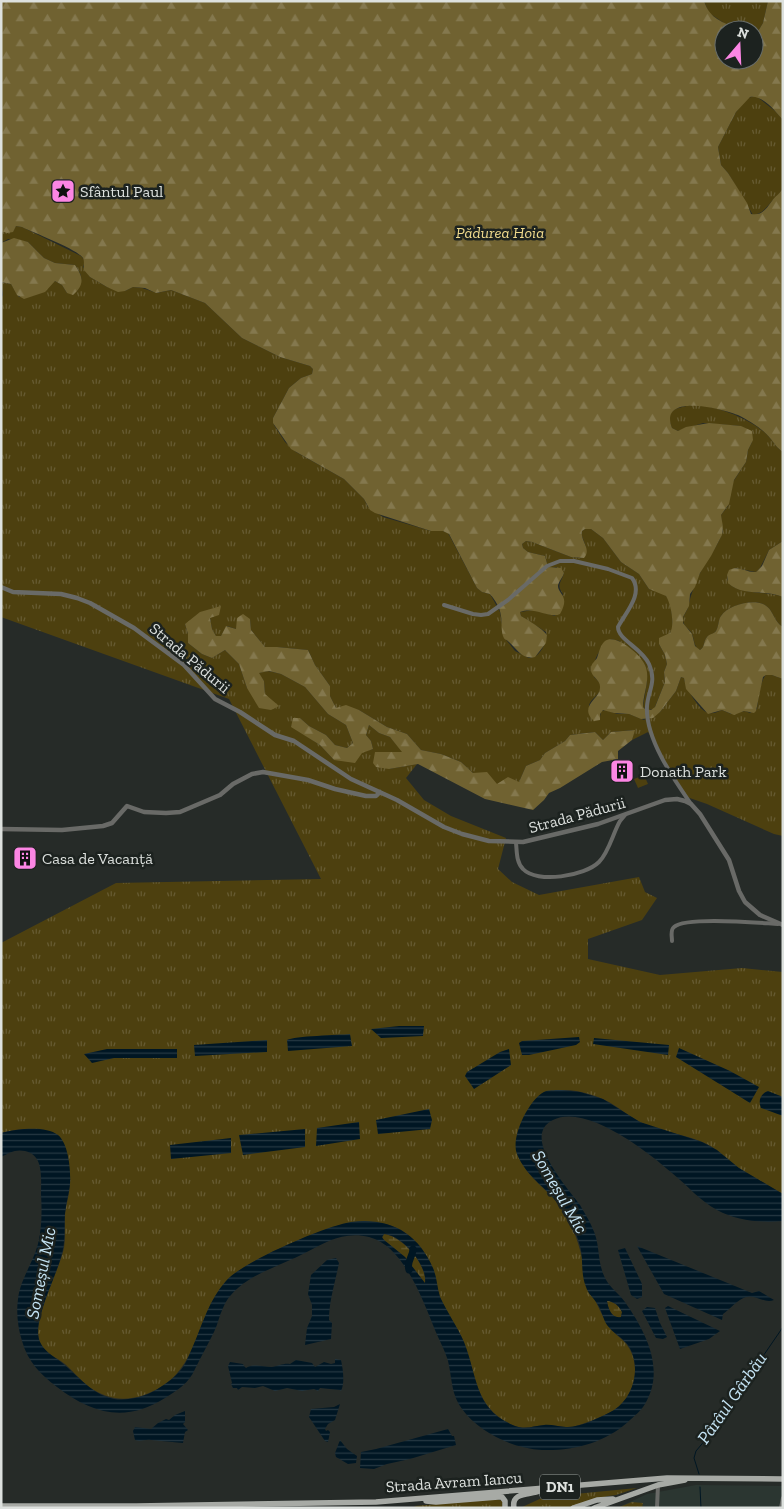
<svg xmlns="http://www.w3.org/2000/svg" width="784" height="1509" font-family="'Zilla Slab',serif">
<defs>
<pattern id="grass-tufts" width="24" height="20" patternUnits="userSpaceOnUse" patternTransform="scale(1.25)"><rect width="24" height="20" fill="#4d400f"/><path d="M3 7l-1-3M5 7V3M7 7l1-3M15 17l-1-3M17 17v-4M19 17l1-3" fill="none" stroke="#665b32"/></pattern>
<pattern id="forest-firs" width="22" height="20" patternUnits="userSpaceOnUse" patternTransform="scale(1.25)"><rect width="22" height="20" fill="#706231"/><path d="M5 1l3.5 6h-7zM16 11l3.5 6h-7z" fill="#84784e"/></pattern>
<pattern id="wetland-marsh" width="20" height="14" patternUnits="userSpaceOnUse" patternTransform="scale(1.25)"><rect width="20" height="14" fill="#4d400f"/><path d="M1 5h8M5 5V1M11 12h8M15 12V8" fill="none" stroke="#665b32"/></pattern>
<pattern id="garden-dots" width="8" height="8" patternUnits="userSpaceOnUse" patternTransform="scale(1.25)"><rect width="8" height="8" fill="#4d400f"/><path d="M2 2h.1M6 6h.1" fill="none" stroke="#665b32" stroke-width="1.8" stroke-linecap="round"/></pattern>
<pattern id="water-rules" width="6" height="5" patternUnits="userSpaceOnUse" patternTransform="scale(1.25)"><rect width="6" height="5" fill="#001623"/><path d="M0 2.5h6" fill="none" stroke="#253842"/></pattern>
</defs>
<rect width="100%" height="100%" fill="#262b28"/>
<path fill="#2b3631" d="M696 1485 783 1486V1508H617L647 1494Z"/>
<path fill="url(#grass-tufts)" d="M704 1H768L763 23 754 38V30H738L724 23 709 13Z
M756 96 775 111 783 120V188C780 194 776 196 772 201 766 208 763 213 753 215L728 173 721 165 718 147 736 112 747 98Z
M16 226 22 227 81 256 85 261 83 267 90 277 107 287 125 291 133 287 142 288 157 293 171 290 205 303 242 338 280 357 310 366 313 369 312 374 301 378 289 388 273 418 274 425 285 442 296 452 344 479 364 499 368 507 383 517 431 531H443L448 533 477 588 482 592 490 594 500 612 504 637 515 651 529 658C532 657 535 657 537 655 543 650 548 639 546 632L521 616 520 612 534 610 555 616 563 594C556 585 561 583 564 573L556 567 551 568 548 567 545 556 528 552 523 548 522 544 526 541 532 542 571 557 583 558 586 547 582 536V531L585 529H591L603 538 621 562 639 574 649 589 664 594 668 598 671 604 673 628 670 633 659 644 665 655 667 664 664 672 665 682 663 687 654 709 648 710 643 707 647 681 645 665 632 650 619 641 611 639C597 652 593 658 594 677 611 691 592 695 589 705 589 707 589 712 590 714L600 717 601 711 606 710 617 714H629L644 720 660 712 676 691 681 677 684 678C685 687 698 708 706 712 712 715 717 712 722 710L731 714 745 711 750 713 757 709C758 700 760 681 766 675H772L783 679V836L774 834 707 804 684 796 648 732 632 740 634 730 611 732 603 740 595 732 570 735 565 741 545 753 540 760 526 766 519 782 497 785 473 773 461 762 441 754 421 750 407 734 387 727 359 710 336 708 330 696V686L315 665 308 650 277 647H265L251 630 250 619 236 629 227 626 221 636H216L212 629 210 618 185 624 188 634V643L202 654 212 658 225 650 239 664 247 688 265 694 264 681 258 673 268 671 281 674 305 687 328 714 346 725 353 743 347 748 335 745 326 735 309 726 300 718 291 726 320 745 334 760 373 749 371 741 366 735 369 725 379 733 390 737 403 752H395L389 769 417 764 406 778 424 800 451 816 506 838 498 869 512 882 539 895 639 877 645 892 657 898 642 920 588 939V959L660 975 742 968 783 972V1194C766 1185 748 1175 733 1164 724 1158 717 1149 707 1144 687 1134 664 1133 644 1124 631 1118 621 1109 609 1102 590 1092 557 1083 538 1098 534 1100 531 1107 528 1111 518 1127 518 1131 521 1149 521 1152 523 1164 524 1166 530 1179 553 1194 562 1209 580 1235 582 1265 593 1294 595 1301 603 1317 607 1324 612 1333 623 1338 629 1348 642 1370 633 1400 611 1412 599 1418 584 1424 572 1427 564 1428 555 1425 547 1425 536 1425 526 1430 515 1426 473 1409 477 1373 462 1338 455 1323 444 1309 439 1294 425 1247 411 1218 355 1222 330 1224 245 1261 228 1279 192 1318 202 1375 144 1395 123 1402 107 1399 89 1387 80 1380 73 1371 65 1364 56 1357 45 1354 40 1343 31 1321 59 1272 64 1248 66 1237 64 1226 65 1215 66 1204 70 1193 70 1182 71 1166 63 1150 58 1135 39 1127 20 1128 1 1133V943L116 883 321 879 229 699 1 617V299L3 295 1 282 11 284 19 297C40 298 39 290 55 281L62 285 67 293 77 291C83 278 83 277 75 265L55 263 44 258 28 242 8 239 1 243V231H13Z
M692 405C714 404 755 420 770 438 774 443 777 448 783 452V541L769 550 760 568 756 572 735 568 727 575C725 596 768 590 783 597V627C773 621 774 609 763 604 753 599 728 605 721 616 718 621 719 626 716 631 714 634 709 635 707 637 703 642 705 647 700 650 693 646 695 641 692 634 690 629 684 627 683 621 682 616 687 612 688 607 691 594 695 583 701 571 707 558 717 548 722 534 724 528 721 522 721 515L728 506 733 482 746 462 748 450 752 442 741 426 703 423 678 431 672 428C664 409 677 408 692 405Z
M637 1488 616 1495 608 1496 569 1507 520 1508 544 1497Z
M496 1499 503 1501 502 1508H419L414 1506Z"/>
<path fill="url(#forest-firs)" d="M1 1H704C710 20 723 21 738 30H724V60H754V38L763 23 768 1H783V120C775 111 763 95 750 97L736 112 718 147 721 165 728 173 747 203 751 214C762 216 766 209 772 201 775 196 780 194 783 188V452C777 448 774 443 770 438 763 429 748 420 738 415 723 409 658 392 672 428L678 431 686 427 709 423 741 426 752 431 753 440 748 450 746 462 734 480 729 504 721 515 723 527 722 535 711 556 700 573 695 587 690 594 689 606 683 617V623L692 634 695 646 700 650C705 647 703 642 707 637 709 634 714 634 716 631 719 626 718 620 721 616 728 605 752 599 763 604 774 609 773 621 783 627V679L772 675H766L763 677 756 711 754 713 744 711 734 715 722 710 708 714 686 689 684 678 681 677 676 691 660 712 653 718 641 719 629 714 614 713 603 710 600 714V720L594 721C578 706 600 699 600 688 601 679 590 677 591 668 591 664 595 661 597 658 599 653 600 645 605 641 616 633 641 655 645 665 651 679 643 693 643 707L645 709 651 710 655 707 665 682 664 672 667 664 665 655 659 644V638L670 633C675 625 671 604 666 596L649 589 639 574 621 562 603 538 591 529H585L582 531C580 541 592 549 584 558L571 557 532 542 526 541 522 544 523 548 528 552 545 556 548 567 561 568 564 573C563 577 559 581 558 585 557 594 571 595 560 614 550 619 535 606 520 612L521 616C528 620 543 629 547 635L546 643 535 657C522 660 517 649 509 642 505 638 505 641 503 636 501 630 502 622 501 616 500 607 495 600 490 594L482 592 477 588 449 534 443 531H431L375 513 370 510 364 499 344 479 291 449 273 423V418L289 388 301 378 312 374 313 369 310 366 280 357 242 338 205 303 171 290 156 293 145 288 133 287 125 291 118 292 107 287 90 277 84 270C83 266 85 262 83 258 77 249 34 233 22 227L16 226 13 232 7 233 1 231Z
M14 238 28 242 44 258 55 263 75 265C83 277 85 284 73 295L67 293 62 285 55 281 45 292 24 299 17 295 11 284 1 282V243Z
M783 541V597C765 589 742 597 728 583L727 575 729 570C739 565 746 573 756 572L762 566 769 550Z
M221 606 219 615 210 618 212 629 216 636H221L226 626 236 629 237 618 243 614 250 619 251 630 265 647H277L308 650 315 665 330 686V696L336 708 346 705 359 710 387 727 407 734 421 750 441 754 461 762 473 773 487 772 497 784 508 777 519 782 526 766 540 760 545 753 565 741 570 735 595 732 603 740 611 732 635 730 632 740 618 751V759L602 762 560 788 549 793 544 800 533 810 485 799 418 764 389 769 376 767 373 763 375 752H402L390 737 379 733 369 725 366 735 371 741 373 749 362 753 355 763 334 760 320 745 291 727 293 718H300L309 726 326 735 335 745 347 748 353 743 346 725 328 714 305 687 281 674 269 671 259 673 264 681 265 694 279 706 271 710 259 708 247 688 239 664 225 650 212 658 202 654 188 643V634L185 624 200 612Z"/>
<path fill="url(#wetland-marsh)" d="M384 1234C402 1236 428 1265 425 1284L405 1257 384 1240 382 1238Z
M607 1300 618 1305 622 1312 621 1317C612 1319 608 1309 607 1300Z"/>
<path fill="#4d400f" d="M644 775 648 784 638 788 634 779Z"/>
<path fill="url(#garden-dots)" d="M632 1502 643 1503 642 1508H617Z"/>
<path fill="url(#water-rules)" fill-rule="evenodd" d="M399 1026H424L423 1036 381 1038 371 1029Z
M350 1034 352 1046 288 1051 287 1040C294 1036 339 1035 350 1034Z
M579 1037 580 1042 576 1045 529 1055H522L519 1043 522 1041Z
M594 1038 669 1045 668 1055 593 1044Z
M267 1040V1052L195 1056 194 1045Z
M679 1048 730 1071 759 1087 750 1103 676 1057Z
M107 1049H177V1058H114L92 1063 84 1054Z
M509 1049 511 1065 474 1089 465 1076 467 1072 500 1052Z
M561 1090 580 1092 603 1099 640 1122 702 1142 717 1150 739 1168 783 1194V1221C761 1223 737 1221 717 1210 700 1201 687 1185 672 1173 648 1152 586 1103 553 1120 520 1136 568 1188 580 1205 584 1212 589 1220 592 1227 602 1247 595 1263 608 1283 613 1290 620 1295 625 1302 645 1331 666 1369 645 1404 641 1411 634 1416 628 1422 604 1443 574 1451 542 1450 512 1448 480 1433 462 1409 451 1395 452 1377 448 1361 445 1350 439 1340 435 1330 423 1300 403 1245 369 1237 344 1231 326 1242 305 1253 288 1262 269 1268 252 1278 240 1285 228 1295 223 1308 219 1316 218 1324 214 1332 208 1344 201 1357 195 1369 189 1383 178 1390 165 1398 126 1423 92 1414 57 1387 40 1374 28 1362 22 1341 18 1328 16 1313 18 1299 20 1280 33 1263 38 1244 42 1228 42 1210 41 1194 41 1178 44 1155 25 1151 15 1149 9 1153 1 1157V1133C17 1129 45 1125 58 1135 69 1144 71 1172 70 1184 69 1194 66 1203 65 1213 64 1228 66 1242 61 1257 55 1278 37 1313 38 1334 39 1345 46 1351 54 1357 74 1370 89 1394 114 1399 128 1401 144 1397 156 1390 164 1385 173 1379 179 1372 186 1365 189 1355 193 1346 203 1323 209 1300 226 1281 242 1262 325 1226 351 1222 389 1217 418 1233 433 1268 437 1277 437 1287 440 1297 447 1312 457 1326 464 1342 478 1377 474 1410 515 1426 526 1430 533 1426 544 1425 551 1424 558 1427 566 1427 580 1428 601 1417 614 1410 634 1397 642 1366 628 1345 622 1337 613 1333 607 1325 603 1319 602 1311 598 1305 594 1298 588 1294 586 1287 581 1275 583 1263 581 1250 578 1236 571 1222 563 1210 550 1190 526 1177 517 1154 510 1137 530 1097 546 1091 549 1090 558 1090 561 1090ZM384 1234C402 1235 428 1265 425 1283L405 1257 384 1240 382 1237ZM607 1301C614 1301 619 1306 622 1312L621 1317C612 1319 608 1309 607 1301Z
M768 1091 783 1097V1116L761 1108C758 1101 760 1094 768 1091Z
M429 1109 432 1120 430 1129 378 1134 376 1120Z
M359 1122 360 1139 316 1146 317 1128Z
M305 1129V1147L243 1155 239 1135Z
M231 1138V1153L171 1159 170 1145Z
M637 1246 752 1293 759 1291 774 1300C764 1304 756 1294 746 1297 738 1299 729 1310 723 1314L722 1320 664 1294Z
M625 1248 642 1284V1297L637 1299 631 1295 618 1250Z
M336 1258 339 1263C335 1283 329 1301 329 1320L332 1323 331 1339 305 1345 307 1328 312 1316V1305L308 1294 311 1275 327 1260Z
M668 1306 720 1331 709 1339 680 1349 665 1308Z
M647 1307 655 1308 660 1323 667 1337 663 1339 656 1338 642 1311Z
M335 1359 341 1360C343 1369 345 1383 341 1391L340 1390 320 1388 318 1391 314 1389 302 1391 287 1388 275 1391 263 1386 255 1388 242 1387 238 1390 237 1388H233L231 1384 232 1383 228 1366 230 1362 243 1364 244 1366 246 1368C253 1363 264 1367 272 1367 279 1366 283 1363 290 1364L296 1360 312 1363 315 1367 324 1362 331 1364 335 1363Z
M340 1404 335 1420 328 1424 325 1429 326 1431 328 1430 330 1432 328 1442 325 1441 309 1417 311 1409 334 1407Z
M185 1411V1422L183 1424 188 1430 185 1432 183 1443C172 1442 161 1441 151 1440 145 1439 141 1442 135 1440L133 1431 135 1427 151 1429 158 1423 166 1419 169 1420 175 1415Z
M448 1429 452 1436H454L456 1445 410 1459 387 1464 374 1469 360 1468 361 1452 376 1449Z
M340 1440 347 1449 357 1456 356 1463 348 1464 336 1457 335 1453Z"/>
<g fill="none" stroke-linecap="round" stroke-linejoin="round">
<path stroke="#001623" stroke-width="1" d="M699 1474 694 1458 696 1451 712 1432 724 1407 759 1362 783 1327
M700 1487 701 1508"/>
<path stroke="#001623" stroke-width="7" d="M409 1270C406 1262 413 1257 413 1249"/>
<path stroke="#696a67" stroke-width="4" d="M444 605 473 614 481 615 488 614 508 600 547 566 560 561H574L608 569 632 578C644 594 625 613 618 627 618 640 642 648 649 664 657 683 648 690 647 706 645 738 673 778 691 804
M516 843C517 851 516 862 523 869 537 884 585 876 599 862 609 852 613 833 620 821L625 815
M672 941C672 936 670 930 674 927 686 916 760 923 778 924
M657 1508 658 1485
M781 1508 783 1498"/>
<path stroke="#696a67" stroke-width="4.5" d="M1 587 13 592 61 594 77 598 90 603 134 628 184 665 215 699 240 712 275 735 294 741 351 779 397 800 444 827 462 834 489 841 523 842 598 824 665 800 677 799 685 801 691 804 700 814 729 860 739 891 745 902 760 915 783 925
M1 829 62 830 103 826 112 823 127 806 144 812 166 813 180 812 220 795 233 784 252 774 263 772 308 780 335 789 366 796H376L380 792"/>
<path stroke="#a7aaa5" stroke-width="5.5" d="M426 1501 436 1502 498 1497H502L505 1501V1508
M1 1506H136L376 1502 667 1478 783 1479
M514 1508C511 1492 529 1495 540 1491
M573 1508 597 1500 613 1499
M594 1508 658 1485 685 1480"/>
</g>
<defs>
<g id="sight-square" transform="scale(1.25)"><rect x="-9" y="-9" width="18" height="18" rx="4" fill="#fc86e4" stroke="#1c221f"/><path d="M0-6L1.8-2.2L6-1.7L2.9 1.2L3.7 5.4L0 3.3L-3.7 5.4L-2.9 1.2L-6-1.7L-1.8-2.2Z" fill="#111"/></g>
<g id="building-square" transform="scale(1.25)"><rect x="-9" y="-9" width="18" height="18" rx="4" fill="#fc86e4" stroke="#1c221f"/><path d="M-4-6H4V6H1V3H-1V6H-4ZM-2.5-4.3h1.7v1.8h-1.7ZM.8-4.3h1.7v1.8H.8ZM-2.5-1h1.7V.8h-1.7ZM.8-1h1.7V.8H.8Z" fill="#111"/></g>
</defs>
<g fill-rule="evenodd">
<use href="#sight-square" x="63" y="191"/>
<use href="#building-square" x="622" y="771"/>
<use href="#building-square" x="25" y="858"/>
</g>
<g text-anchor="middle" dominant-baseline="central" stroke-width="5" stroke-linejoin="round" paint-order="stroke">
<rect fill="#1c221f" stroke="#a3a8a5" stroke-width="1" x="540" y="1474.5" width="40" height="25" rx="4"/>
<g font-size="15" font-weight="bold" fill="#dde1de">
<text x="560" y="1487">DN1</text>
</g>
<g font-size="16" fill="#dde1de" stroke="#1c221f" text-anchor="start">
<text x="80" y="191">Sfântul Paul</text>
<text x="640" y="771">Donath Park</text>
<text x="42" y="858">Casa de Vacanță</text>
</g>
<g font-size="16" font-style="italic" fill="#f1db8d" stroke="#1c221f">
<text x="500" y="232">Pădurea Hoia</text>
</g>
<g font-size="16" fill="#dde1de" stroke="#1c221f">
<text transform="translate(190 658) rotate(40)">Strada Pădurii</text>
<text transform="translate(577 815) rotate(-15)">Strada Pădurii</text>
<text transform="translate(454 1482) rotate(-4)">Strada Avram Iancu</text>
</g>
<g font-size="18" font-style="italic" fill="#c6e5f6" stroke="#1c221f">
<text transform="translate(560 1192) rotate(60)">Someșul Mic</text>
<text transform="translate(41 1273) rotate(-79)">Someșul Mic</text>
<text transform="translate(732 1398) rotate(-55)">Pârâul Gârbău</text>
</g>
</g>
<rect width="784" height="1509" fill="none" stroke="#dde1de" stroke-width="5"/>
<g transform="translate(739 45) rotate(19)"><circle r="24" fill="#1c221f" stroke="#696e6b"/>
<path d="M0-4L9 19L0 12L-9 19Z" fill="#fc86e4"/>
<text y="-8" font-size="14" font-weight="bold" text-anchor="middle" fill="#dde1de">N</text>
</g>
</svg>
